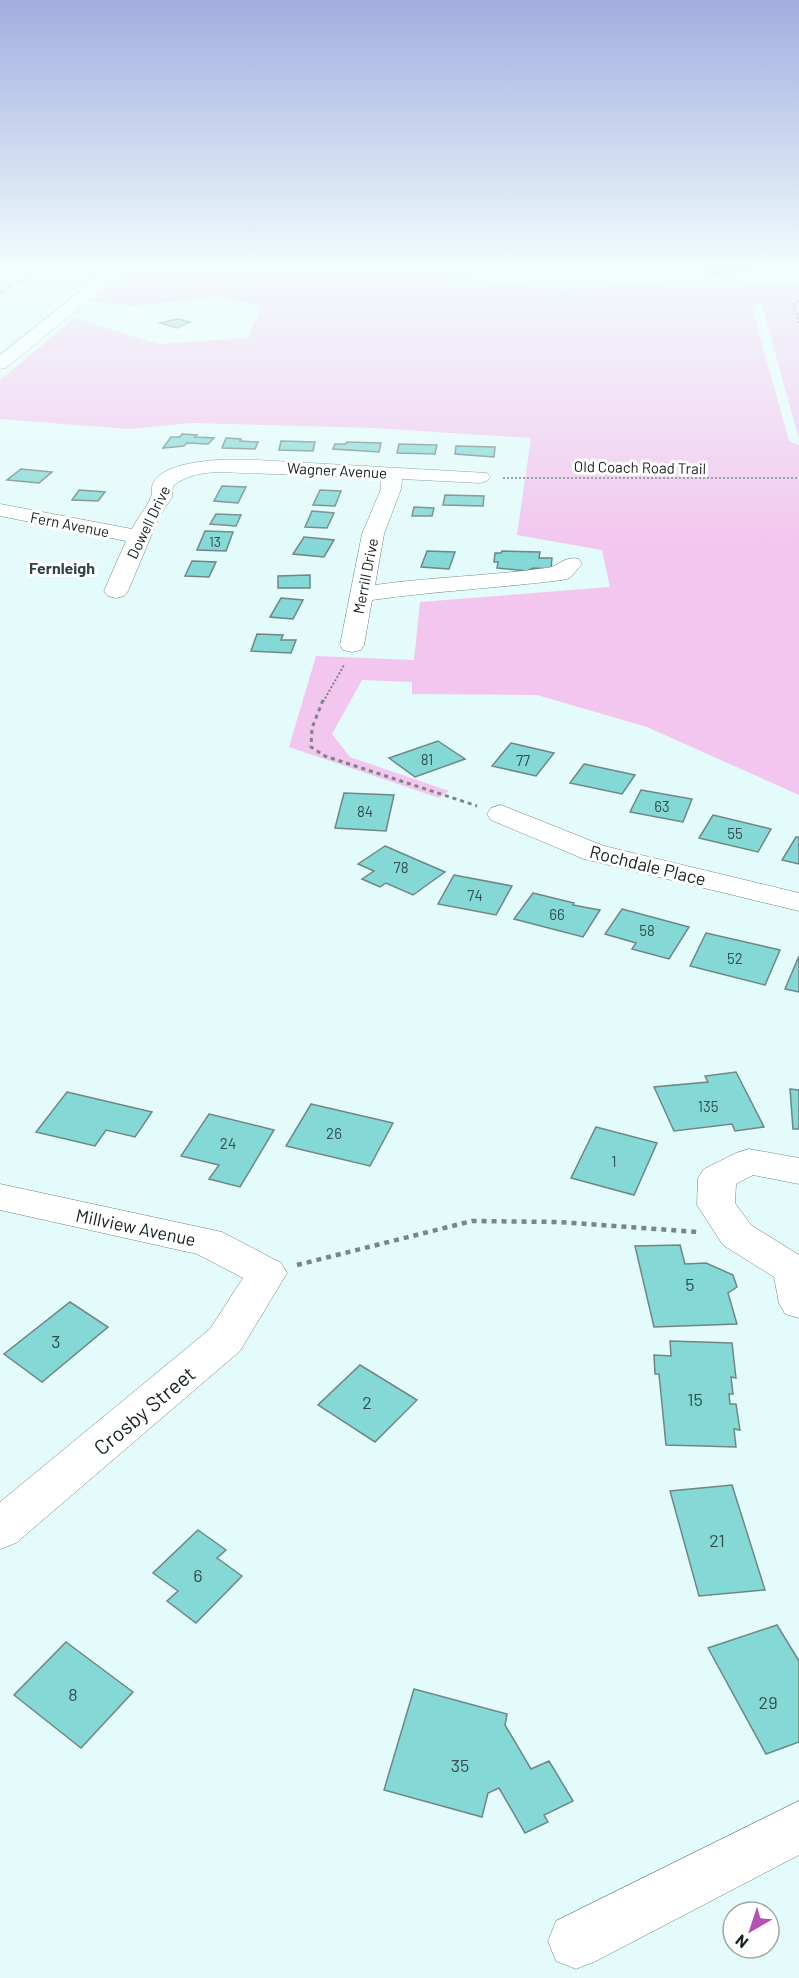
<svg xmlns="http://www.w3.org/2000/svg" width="799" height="1978" font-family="Barlow,sans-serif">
<rect width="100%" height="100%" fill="#e3fbfa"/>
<path fill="#f2c6ef" d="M139 269H198L234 272 250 276 314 269H434L432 274 560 290 682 280 799 283V439L761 302 752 307 789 441 799 445V795L647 727 537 695 412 694V682L362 680 332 734 350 757 449 791 439 798 289 747 316 656 414 660 420 602 610 587 602 550 517 535 531 438 374 428 192 423 128 429 0 419V380L75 318 158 344 248 338 261 306 220 296 134 306 91 301Z"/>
<path fill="#84d9d7" stroke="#708685" stroke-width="1.5" d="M702 269H763L711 275Z
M177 319 190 322 177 328 160 323Z
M182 434 197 435 195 437 214 438 208 444 187 443 184 446 163 448 171 437H180Z
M226 438 241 439 240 441 258 442 255 449 222 448Z
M281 441 315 442 313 451 279 450Z
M347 442 381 443 379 452 333 449 335 444H346Z
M399 444 437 445 435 454 397 453Z
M456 446 495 447 494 457 455 454Z
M21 469 52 472 39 483 7 480Z
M222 486 246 487 238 503 214 501Z
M79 490 105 492 98 501 72 500Z
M320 490 341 491 335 506 313 505Z
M445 495 484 496 483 506 443 505Z
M414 507 434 508 432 516H412Z
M312 511 334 513 327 528 305 527Z
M216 514 241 515 236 526 210 524Z
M205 531 233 532 226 551 197 550Z
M304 537 334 540 324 557 293 554Z
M427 551 455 552 449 569 421 567Z
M502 551 540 552 539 558H552L551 569 533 568 527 571 497 568 498 562H494L495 553H501Z
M192 561 216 562 209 577 185 576Z
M310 575V588H278V576Z
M281 598 303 600 293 619 270 617Z
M257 634 283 635 281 640H296L291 653 251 651Z
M438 741 465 759 415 777 389 758Z
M511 743 554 753 536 776 492 766Z
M584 764 635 775 622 794 570 783Z
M641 790 692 799 683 822 630 812Z
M344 793 394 795 386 831 335 828Z
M713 815 771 829 758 852 699 838Z
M796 837H799V864L782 860Z
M385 846 445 872 413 895 386 883 380 887 362 879 374 871 358 864Z
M454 875 512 886 496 915 438 904Z
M533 893 574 903 573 905 600 910 583 937 514 919Z
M622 909 689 927 669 959 632 949 636 943 605 934Z
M706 933 780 950 765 985 690 966Z
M799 956V992L785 989Z
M736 1072 764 1127 735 1131 732 1124 674 1131 654 1087 708 1082 705 1076Z
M790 1089 799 1090V1129H793Z
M67 1092 152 1112 135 1137 106 1130 95 1146 36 1132Z
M311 1104 393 1123 370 1166 286 1146Z
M209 1114 274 1130 240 1187 209 1179 219 1165 181 1156Z
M596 1127 657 1143 634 1195 571 1178Z
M680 1245 685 1264 706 1263 733 1275 737 1287 728 1293 737 1324 654 1327 635 1246Z
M70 1302 108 1327 42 1382 4 1354Z
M670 1341 732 1343 736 1378 731 1377 733 1394H729L730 1404H736L740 1430 734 1429 736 1447 666 1445 659 1374H655L654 1355 671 1356Z
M360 1365 417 1400 375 1442 318 1405Z
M732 1485 765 1590 699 1596 670 1491Z
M198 1530 226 1550 217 1558 242 1576 196 1623 167 1601 178 1591 153 1573Z
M777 1625 799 1661V1742L766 1754 708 1648Z
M66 1642 133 1692 81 1748 14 1695Z
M414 1689 507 1714 505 1725 531 1769 549 1761 573 1801 544 1815 548 1822 525 1833 499 1788 488 1793 482 1817 384 1790Z"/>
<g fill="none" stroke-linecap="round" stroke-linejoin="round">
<g stroke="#6f8584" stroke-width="1">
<path id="minor" d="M218 460H257L487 473 490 477 487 481 480 483 402 479 401 489 384 534 375 585C432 577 489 576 546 568 559 567 564 555 579 559L582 564 570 578 562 580C499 588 435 591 372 600L364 645 361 650 352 652 343 650 340 645 362 534 381 489V478L218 472C201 473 187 475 173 486L172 497 159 517 128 591 124 596 116 598 108 596 104 591 126 541 0 516V504L132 529C137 518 147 508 151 497 153 493 151 487 153 483 162 465 201 461 218 460Z
M501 805 604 846 799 893V911L584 859 491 820 487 814 491 808Z
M749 1149 799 1158V1184L753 1175 736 1184 735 1203 751 1225 799 1255V1318L785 1314 779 1303 774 1277 723 1245 697 1205 698 1178 704 1169 736 1153Z
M0 1184 222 1232 281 1263 287 1273 240 1351 16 1543 0 1549V1502L210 1329 243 1278 197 1254 0 1210Z
M799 1801V1855L596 1961 576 1969 556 1961 548 1941 556 1921Z"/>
</g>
<g stroke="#6f8584" stroke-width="1">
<path id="major" d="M108 269H127L6 368 0 369V355Z"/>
</g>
<path stroke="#778686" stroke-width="2" stroke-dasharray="2 2" stroke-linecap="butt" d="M799 301 793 305 799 323
M503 478H799
M323 702 344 665"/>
<path stroke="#778686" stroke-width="3" stroke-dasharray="4 4" stroke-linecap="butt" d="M323 700 312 728 311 747 325 756 477 806"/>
<path stroke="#778686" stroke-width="4.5" stroke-dasharray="5 5" stroke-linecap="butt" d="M297 1265 472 1221 559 1222 698 1232"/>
<use href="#minor" fill="#fff" fill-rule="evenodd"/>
<use href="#major" fill="#fff" fill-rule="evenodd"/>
<path stroke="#728180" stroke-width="2" stroke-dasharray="5 5" stroke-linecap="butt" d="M0 293 40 269"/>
</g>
<linearGradient id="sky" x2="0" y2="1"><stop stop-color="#a1aedf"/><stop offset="0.49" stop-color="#f2fdfd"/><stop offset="1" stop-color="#f2fdfd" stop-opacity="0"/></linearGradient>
<rect width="799" height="546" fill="url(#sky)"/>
<g text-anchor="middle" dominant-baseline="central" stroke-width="6" stroke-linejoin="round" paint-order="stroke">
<g font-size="14" fill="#334e4e">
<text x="215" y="541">13</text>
</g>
<g font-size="15" fill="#182020" stroke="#fff">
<text transform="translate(640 467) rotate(1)">Old Coach Road Trail</text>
<text transform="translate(337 470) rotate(3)">Wagner Avenue</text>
<text transform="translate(148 522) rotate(-64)">Dowell Drive</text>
<text transform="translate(70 524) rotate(11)">Fern Avenue</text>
<text transform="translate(365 576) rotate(-79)">Merrill Drive</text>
</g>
<g font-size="15" fill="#334e4e">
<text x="427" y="759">81</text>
<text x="523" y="760">77</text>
<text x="662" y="806">63</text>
<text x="365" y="811">84</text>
<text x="735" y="833">55</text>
<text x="401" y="867">78</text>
<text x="475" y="895">74</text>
<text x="557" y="914">66</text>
<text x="647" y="930">58</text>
<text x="735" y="958">52</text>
<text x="708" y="1106">135</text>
<text x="334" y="1133">26</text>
<text x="228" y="1143">24</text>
<text x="614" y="1161">1</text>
</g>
<g font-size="16" font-weight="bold" fill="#314544" stroke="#fff">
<text x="62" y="567">Fernleigh</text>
</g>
<g font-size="18" fill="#182020" stroke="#fff">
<text transform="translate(648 865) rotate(14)">Rochdale Place</text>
<text transform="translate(136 1227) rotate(12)">Millview Avenue</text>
</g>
<g font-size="18" fill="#334e4e">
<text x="690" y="1284">5</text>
<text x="56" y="1341">3</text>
<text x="695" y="1399">15</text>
<text x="367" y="1402">2</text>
<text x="717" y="1540">21</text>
<text x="198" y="1575">6</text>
<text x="73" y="1694">8</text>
<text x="768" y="1702">29</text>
<text x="460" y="1765">35</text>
</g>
<g font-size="21" fill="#182020" stroke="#fff">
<text transform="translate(144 1410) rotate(-40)">Crosby Street</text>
</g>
</g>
<g transform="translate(751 1930) rotate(219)"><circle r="28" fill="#ffffff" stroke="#a3a6a6" stroke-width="1.5"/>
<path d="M0-4.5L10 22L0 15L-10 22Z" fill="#b750b4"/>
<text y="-9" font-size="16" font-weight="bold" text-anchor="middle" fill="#182020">N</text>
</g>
</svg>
